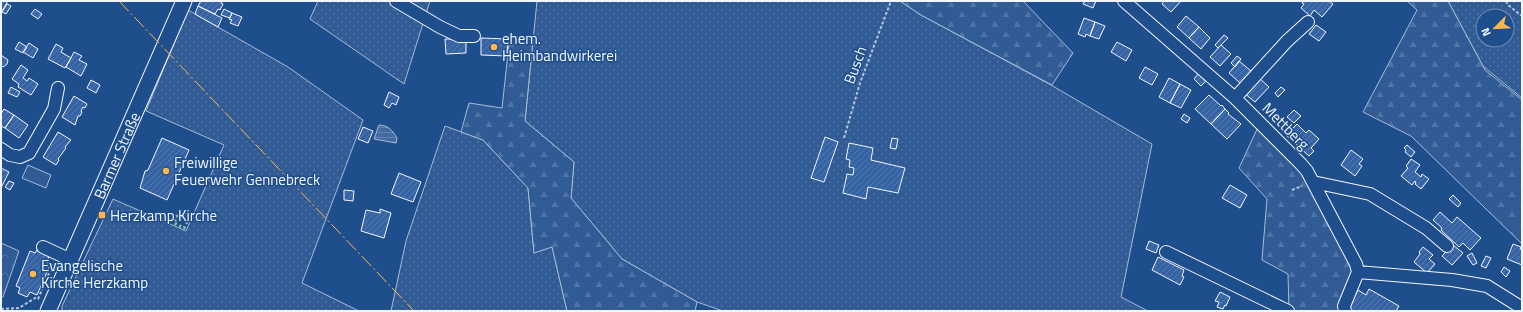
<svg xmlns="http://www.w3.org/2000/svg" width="1523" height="312" font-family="'Titillium Web',sans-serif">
<defs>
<pattern id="grass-dots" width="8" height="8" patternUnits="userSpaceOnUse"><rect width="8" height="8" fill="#305b95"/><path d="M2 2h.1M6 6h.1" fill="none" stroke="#4e73a5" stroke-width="1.8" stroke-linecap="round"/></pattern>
<pattern id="forest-firs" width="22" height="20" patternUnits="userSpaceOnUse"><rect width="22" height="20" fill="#305b95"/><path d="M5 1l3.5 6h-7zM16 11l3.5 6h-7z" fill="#4e73a5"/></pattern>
<pattern id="park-crowns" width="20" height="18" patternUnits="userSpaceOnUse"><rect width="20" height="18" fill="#305b95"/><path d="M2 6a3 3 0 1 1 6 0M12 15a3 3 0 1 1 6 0" fill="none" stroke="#4e73a5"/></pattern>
<pattern id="water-rules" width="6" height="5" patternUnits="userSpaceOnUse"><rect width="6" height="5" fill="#446ba0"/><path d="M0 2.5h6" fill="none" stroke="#5f81ae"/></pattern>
<pattern id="building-hatch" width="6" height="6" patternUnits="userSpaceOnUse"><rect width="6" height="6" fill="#3563a3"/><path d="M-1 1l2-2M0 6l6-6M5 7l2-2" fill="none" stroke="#537ab1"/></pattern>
</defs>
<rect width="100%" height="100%" fill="#1f4e8c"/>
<path fill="url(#grass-dots)" stroke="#a8bbd7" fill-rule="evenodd" d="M318 1H430L404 84 310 19Z
M537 1H900L921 15 1051 85 1152 144 1121 297 1148 311H723L697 302 622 259 571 198 574 162 525 121Z
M1448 1H1522V98L1483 66ZM1483 16H1507V40H1483Z
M188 10 288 67 363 120 302 283 359 311H62V306L113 199 186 231 224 145 146 111Z
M445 126 483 140 528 188 534 253 552 246 567 311H391L406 241Z"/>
<path fill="url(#forest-firs)" stroke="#a8bbd7" d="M900 1H1023L1073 53 1052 85 921 15Z
M1407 1H1448L1485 70 1522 100V244L1411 136 1363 112 1417 10Z
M510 35 533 40 525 121 574 162 571 198 622 259 697 302 695 311H567L552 247 534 253 528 188 483 140 461 132 469 103 502 108Z
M1258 127 1303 170 1355 273 1341 311H1289L1288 274 1262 260 1267 199 1239 168Z"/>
<path fill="url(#park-crowns)" stroke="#a8bbd7" d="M1 243 19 251 3 297H1Z"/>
<path fill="#305b95" stroke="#a8bbd7" d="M28 165 51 175 46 188 22 178Z"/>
<path fill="url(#water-rules)" stroke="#a8bbd7" d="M379 125C388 125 393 131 397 138L396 143 374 139Z"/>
<path fill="url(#building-hatch)" stroke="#f2f6ff" d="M1 1H8L1 13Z
M201 1H222L221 3 223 4 220 10 218 9 215 14 198 6Z
M1085 1H1096L1093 8 1083 4Z
M1164 1H1181L1171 12 1162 4Z
M1303 1H1329L1333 4 1322 17 1314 10 1310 16 1301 8 1304 4 1302 3Z
M7 4 11 6 6 14 2 12Z
M198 6 222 18 218 27 195 14Z
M35 9 42 14 38 19 31 14Z
M224 9 232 13 230 18 221 15Z
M232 13 242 17 238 26 230 23 232 20 229 19Z
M1186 16 1199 27 1189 38 1177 27Z
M1084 18 1095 22 1090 36 1086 34 1085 37 1078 34Z
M1095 22 1105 26 1099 39 1090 36Z
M1316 25 1326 32 1319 41 1309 34Z
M1199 27 1210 38 1201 49 1189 38Z
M1224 35 1228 38 1218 48 1215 45Z
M481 38 508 39 507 56 481 55Z
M445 39H466V53L446 54Z
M19 42 27 47 23 53 15 49Z
M1117 42 1132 50 1126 61 1111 52Z
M29 43 38 49 33 58 23 52Z
M56 44 63 48 61 52 71 58 65 68 48 59Z
M1221 45 1231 54 1220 66 1210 57Z
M74 52 82 56 79 60 87 64 81 76 66 67Z
M1 55 8 60 7 64 3 67 1 65Z
M1237 56 1241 59 1235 67 1231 63Z
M1239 61 1251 71 1240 83 1229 73Z
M21 65 28 70 23 78 27 81 29 78 38 84 31 95 18 87 19 84 12 79Z
M1145 67 1158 74 1152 85 1139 78Z
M1198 74 1206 81 1201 86 1194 79Z
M1258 77 1269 87 1255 102 1244 93Z
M1169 78 1180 84 1170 103 1159 97Z
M91 80 100 85 96 93 87 88Z
M1180 84 1191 90 1181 108 1170 103Z
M11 87 20 92 17 97 8 93Z
M1281 87 1285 90 1278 97 1275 93Z
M389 92 399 97 396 105 392 103 389 108 384 105Z
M1209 95 1221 106 1222 105 1225 109 1211 124 1195 109Z
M74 96 87 104 85 108 83 107 81 111 82 112 80 116H78L75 125 62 117Z
M4 109 14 115 5 128 1 126V114Z
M1225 109 1229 113 1228 114 1241 124 1227 139 1211 124Z
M1294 110 1301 116 1294 123 1287 117Z
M1184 114 1190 118 1187 123 1181 119Z
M14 115 28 125 19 138 5 128Z
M1297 124 1306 133 1309 130 1319 139 1311 148 1314 151 1309 156 1286 135Z
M363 127 373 131 368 143 358 139Z
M58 132 71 140 65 147 66 148 58 159 59 160 56 165 43 157Z
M825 137 838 142 824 182 811 178Z
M162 138 189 150 167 200 140 188 145 171 148 170Z
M892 138 898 139 896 149 890 148Z
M849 143 873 148 871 160 905 168 898 193 868 187 866 199 843 193 847 174 853 175 854 168 849 167 850 160 846 159Z
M1407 145 1415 152 1411 157 1405 152 1406 150 1404 148Z
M1351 150 1363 159 1359 164 1362 166 1355 176 1341 165Z
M1411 159 1420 165 1415 172 1421 177 1422 174 1429 179 1421 189 1415 184 1416 183 1415 181 1412 185 1401 176 1408 168 1406 166Z
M1 168 9 172 1 188Z
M399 173 421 182 413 202 391 194Z
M9 181 14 183 10 190 5 187Z
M1230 185 1247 195 1240 208 1222 198Z
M344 190 354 191 353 201 344 200Z
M1453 195 1461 203 1458 207 1449 199Z
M380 209 391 213 384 238 361 231 366 210 380 213Z
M1440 212 1452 223 1457 217 1481 238 1470 250 1463 243 1459 247 1441 230 1442 228 1433 220Z
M1149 241 1159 245 1156 253 1146 249Z
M1513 244 1521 247 1520 249H1522V265L1507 259Z
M1453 245 1463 253 1452 265 1442 256Z
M1423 247 1433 255 1429 259 1435 264 1427 273 1414 262 1420 254 1419 252Z
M40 248 49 256 47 262 51 263 37 295 30 292 27 297 18 293 20 288 16 286 30 251 35 253 37 250Z
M1472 253 1477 263 1473 265 1467 256Z
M1486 256 1491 258 1486 268 1481 266Z
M1158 257 1184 270 1182 276 1184 277 1180 285 1152 270Z
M1504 267 1510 271 1506 277 1501 272Z
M1369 289 1399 306 1396 311H1350L1347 310 1358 290 1366 295Z
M1220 292 1230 297 1226 306 1225 305 1223 309 1217 307 1219 302 1215 301Z"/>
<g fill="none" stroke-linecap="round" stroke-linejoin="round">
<g stroke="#f2f6ff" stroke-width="14">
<path id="minor" d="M396 1 440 27 459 36H474
M1124 1 1235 98 1301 164 1307 171 1356 264 1358 272 1344 306 1345 311
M1235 98 1287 41 1308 22
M1 149 10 155 20 157 29 153 54 109 58 88
M1313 182 1370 194 1426 228 1447 246
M43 247 71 260
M1166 252 1288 311
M1358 272 1452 280 1487 286 1522 308"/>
</g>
<g stroke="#f2f6ff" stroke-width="17">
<g id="major">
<path id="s1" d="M48 311 184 1"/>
</g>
</g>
<path stroke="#b3c4dc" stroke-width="2" stroke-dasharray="3 2" stroke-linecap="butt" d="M1506 1 1508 5 1522 16
M844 138 860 83 891 1
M1292 190 1302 186
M1 309 19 308 35 298 38 299 53 264"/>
<use href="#minor" stroke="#1f4e8c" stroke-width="12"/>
<use href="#major" stroke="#1f4e8c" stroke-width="15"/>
<path stroke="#97c8a6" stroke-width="3" stroke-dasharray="2 3" stroke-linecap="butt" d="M178 217 177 216 174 223 184 228 191 214 185 211 182 218"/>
<path stroke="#ffb74d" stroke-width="1" stroke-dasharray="14 3 2 3" stroke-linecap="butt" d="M119 1 414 311"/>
</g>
<g fill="#ffb74d" stroke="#1f4e8c" stroke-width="1.5">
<circle cx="494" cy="47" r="4"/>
<circle cx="166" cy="171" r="4"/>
<rect x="98" y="211" width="8" height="8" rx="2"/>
<circle cx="33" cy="274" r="4"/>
</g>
<g text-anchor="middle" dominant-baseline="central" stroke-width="3" stroke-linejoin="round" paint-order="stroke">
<g font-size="15" fill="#f2f6ff" stroke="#1f4e8c" text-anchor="start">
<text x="502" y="38">ehem.<tspan x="502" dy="17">Heimbandwirkerei</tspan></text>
<text x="174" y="162">Freiwillige<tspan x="174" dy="17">Feuerwehr Gennebreck</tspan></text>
<text x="110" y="215">Herzkamp Kirche</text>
<text x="41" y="265">Evangelische<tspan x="41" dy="17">Kirche Herzkamp</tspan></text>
</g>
<g font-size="15" fill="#f2f6ff" stroke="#1f4e8c">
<text transform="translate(855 65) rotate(-70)">Busch</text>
<text transform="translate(1286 126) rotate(45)">Mettberg</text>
<text stroke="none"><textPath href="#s1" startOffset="170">Barmer Straße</textPath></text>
</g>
</g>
<rect width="1523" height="312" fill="none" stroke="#f2f6ff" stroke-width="4"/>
<g transform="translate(1495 28) rotate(246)"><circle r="19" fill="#1f4e8c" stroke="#7391ba"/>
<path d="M0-3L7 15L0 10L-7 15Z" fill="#ffb74d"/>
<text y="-6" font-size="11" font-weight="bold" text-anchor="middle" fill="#f2f6ff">N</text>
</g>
</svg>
